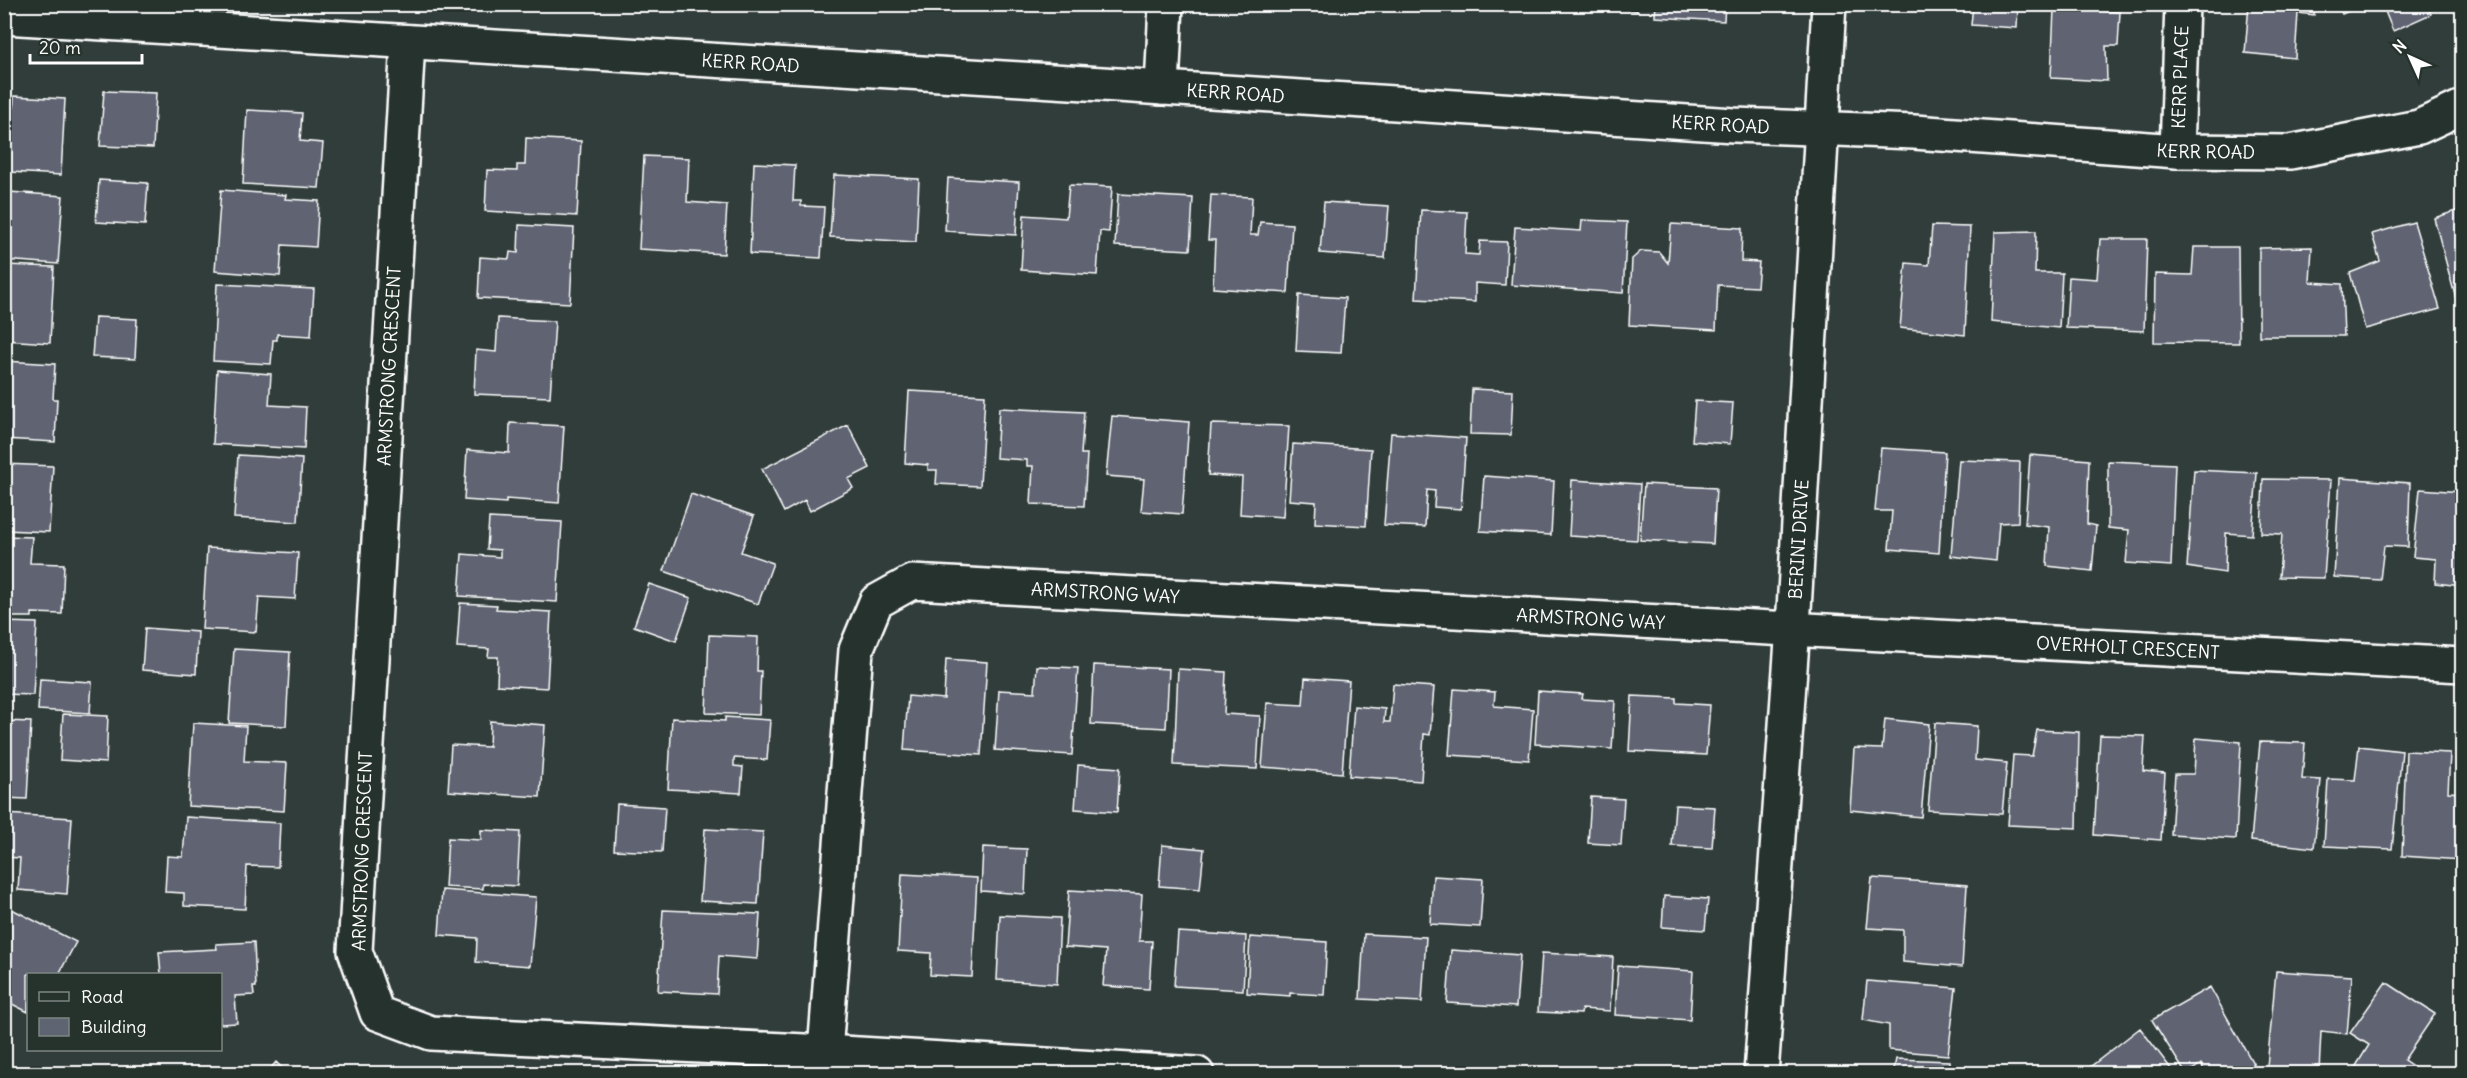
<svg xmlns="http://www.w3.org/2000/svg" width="2467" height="1078" font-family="Delius,sans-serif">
<rect width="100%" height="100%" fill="#313d3b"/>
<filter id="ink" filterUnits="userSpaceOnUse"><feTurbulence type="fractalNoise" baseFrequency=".0167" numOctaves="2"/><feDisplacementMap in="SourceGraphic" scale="12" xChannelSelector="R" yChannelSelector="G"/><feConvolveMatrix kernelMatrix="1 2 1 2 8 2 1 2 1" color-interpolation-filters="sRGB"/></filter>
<g filter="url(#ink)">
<path fill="#5e6472" stroke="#fff" stroke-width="1.5" d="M1497 4H1553V8Z
M1588 4H1637V11Z
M1656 4H1725L1724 21 1655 17Z
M1973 4H2018L2017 28 1971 25Z
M2249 4H2315L2314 15 2298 13 2295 58 2245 53Z
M2338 4H2366L2342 14Z
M2382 4H2426L2431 14 2393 31Z
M2054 9 2120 12 2118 46H2106L2107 81 2051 78Z
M104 91 156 93 153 148 100 146Z
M14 96 65 99 61 175 10 172Z
M247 110 302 113 300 141 323 143 319 188 243 184Z
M526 138 581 141 577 216 485 211 487 170 517 171V165H525Z
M644 156 689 158 687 202 727 205 724 254 639 249Z
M754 163 795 165 793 201H801V206L824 207 821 258 750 254Z
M834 175 919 179 916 242 830 237Z
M948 178 1019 182 1016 235 945 231Z
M99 180 148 183 145 225 96 222Z
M1069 185 1112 187 1109 232 1100 231 1097 275 1021 270 1024 215 1066 218Z
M221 190 286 195 285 199 319 201 316 247 282 245 280 276 215 271Z
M9 192 63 196 58 264 4 260Z
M1118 194 1193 198 1190 250 1115 246Z
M1211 195 1252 197 1250 235H1258L1260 222 1292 224 1288 293 1213 288 1215 240H1208Z
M1324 202 1389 206 1385 258 1320 253Z
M2462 209V313L2460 314 2434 218Z
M1421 210 1467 212 1465 254 1479 255 1480 241 1507 242 1505 285 1475 283V302L1416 299Z
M1582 220 1627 222 1623 293 1511 285 1515 227 1581 231Z
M2414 222 2440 309 2365 329 2350 273 2380 261 2372 234Z
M1671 224 1742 228 1741 261 1759 262 1757 287 1718 285 1716 330 1629 325 1632 259 1641 251 1659 252 1668 263Z
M519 225 574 228 570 303 478 298 480 257 509 259 510 252 518 253Z
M1932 226 1970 227 1965 335 1900 328 1906 263 1929 265Z
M2036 231 2035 273H2062L2059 328 1991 322 1995 232Z
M2100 239H2147L2144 331 2066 328 2069 277 2097 279Z
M2194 247H2238L2239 343 2154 342 2155 274 2192 275Z
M2312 247 2310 282 2342 284 2344 336H2259V248Z
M6 265 54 267 50 343 4 340Z
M217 284 314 289 311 336 277 334V340H273L271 364 213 361Z
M1299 295 1345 298 1341 353 1296 351Z
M95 317 137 319 135 359 92 357Z
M498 318 555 321 550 397 474 394 476 350 496 352Z
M4 361 55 364 53 399H57L55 442 4 439Z
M217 370 271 374 269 405 306 407 304 449 213 444Z
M1472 389 1513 391 1511 435 1470 434Z
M909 391 985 395 980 486 936 484 937 470H928V465L905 463Z
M1695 401 1733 403 1730 444 1692 441Z
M999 408 1084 412 1081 454H1087L1084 506 1031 504 1033 466H1027V460L996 458Z
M1112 416 1189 422 1182 514 1141 511 1144 479 1106 476Z
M510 423 564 426 559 503 506 499V503L464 500 467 450 509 453Z
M1211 424 1289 426 1283 517 1240 514 1242 477 1208 475Z
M848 425 870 468 848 479 853 488 810 511 805 500 784 512 762 469Z
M1391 433 1466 438 1461 509 1434 507 1435 491 1427 490 1425 527 1384 525Z
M1293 444 1371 449 1366 526 1315 523 1316 502 1289 500Z
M1881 448 1945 452 1939 553 1889 549 1892 511H1875Z
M238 455 302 459 298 522 234 518Z
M2030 455 2089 460 2087 524 2096 526 2092 571 2047 566 2049 527 2025 524Z
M1959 460 2020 462 2018 522 1999 523 1996 561 1951 556Z
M2108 461 2175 464 2171 566 2126 563 2129 530 2108 528Z
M4 464 53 466 49 532 4 530Z
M2194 470 2257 473 2252 535 2226 533 2225 573 2187 567Z
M1484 476 1554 481 1551 535 1480 531Z
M2340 478 2410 483 2408 547 2384 546 2380 580 2334 577Z
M2263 479 2331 480 2324 578 2279 577 2282 534 2261 533Z
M1572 480 1640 484 1637 540 1569 536Z
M1644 484 1716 488 1713 544 1640 540Z
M2420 489 2462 492V586L2435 583 2436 559 2413 557Z
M691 494 754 516 741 552 773 563 758 604 664 571Z
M489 518 562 522 557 602 459 596 462 554 500 557V550L487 549Z
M4 536 32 537 30 563 64 564 62 614 32 613V617H11V611H4Z
M207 548 298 553 295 599 259 597 256 632 202 629Z
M649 584 691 598 676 641 634 626Z
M460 603 497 605 496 609 551 612 547 688 497 685 498 657H488L489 649 457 647Z
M4 622 37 623 33 695 4 694Z
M145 628 198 632 196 674 142 670Z
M709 635 758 637 757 671H761L759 715 706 713Z
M234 649 290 652 286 726 229 723Z
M946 659 987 662 981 755 904 750 908 696 944 699Z
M1094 665 1169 669 1166 728 1091 724Z
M1037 666 1078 668 1072 755 995 750 999 690 1035 692Z
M1178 669 1226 672 1224 714 1260 716 1257 769 1174 765Z
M1305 678 1349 681 1342 773 1262 767 1267 703 1303 705Z
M40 679 92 682 90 713 38 710Z
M1393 684 1434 687 1430 735 1424 734 1421 781 1349 776 1354 706 1385 709 1384 722H1390Z
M1454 689 1495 692 1494 706 1533 709 1529 760 1449 755Z
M1538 691 1583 694 1582 699 1615 701 1612 749 1535 744Z
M1632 696 1676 698V703L1710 705 1706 755 1629 751Z
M63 714 108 716 106 763 60 760Z
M725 717 770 720 767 760 734 758V766L743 767 741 793 668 789 672 718 725 721Z
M1885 719 1929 724 1921 817 1850 810 1854 748 1882 749Z
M4 721 31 722 27 799 4 798Z
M490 721 545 725 540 797 448 791 451 745 489 747Z
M193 723 246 726 244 761 287 763 284 811 188 806Z
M1935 723 1977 726 1975 760 2007 763 2002 814 1928 810Z
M2037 730 2079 732 2077 828 2008 825 2013 755 2032 756Z
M2100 735 2145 736 2143 771 2165 773 2161 840 2094 835Z
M2196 738 2241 742 2236 839 2171 835 2175 774H2194Z
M2260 742 2305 743 2302 779 2321 780 2314 848 2251 841Z
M2359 746 2402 751 2392 849 2324 846 2328 779 2355 780Z
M2406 751 2450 753 2448 792 2462 793V860L2402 856Z
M1078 765 1120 768 1117 812 1075 809Z
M1591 797 1624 799 1621 845 1588 843Z
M617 804 665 807 662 852 614 850Z
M1675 805 1715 807 1712 848 1672 846Z
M4 814 72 818 67 894 18 890 20 858 4 857Z
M186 817 280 823 278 867 247 866 245 909 184 906V893L165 892 167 856 183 857Z
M705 829 763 832 758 904 700 901Z
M481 830 520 832 517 886 483 884V889L445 887 448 838 481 840Z
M1162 845 1204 849 1200 889 1159 886Z
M983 847 1027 849 1025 894 981 891Z
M902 874 977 878 972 977 930 975 931 953 898 951Z
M1433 876 1483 879 1480 927 1430 924Z
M1872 878 1967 885 1962 967 1903 962V930L1867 928Z
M442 890 536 897 530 966 476 962 477 938 439 935Z
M1069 890 1142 894 1139 941H1152L1149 989 1103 986 1106 950 1065 947Z
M1664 896 1708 899 1705 930 1662 927Z
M4 905 76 942 59 974H28V1012L4 1000Z
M663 910 760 914 757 959 719 956 717 994 658 991Z
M1000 915 1060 918 1057 984 997 980Z
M1178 932 1246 936 1243 990 1174 986Z
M1364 934 1426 937 1422 1002 1360 999Z
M1250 937 1327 942 1324 995 1290 993V996L1247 993Z
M254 942 256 987H253L254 995 235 996 237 1023 220 1024V974H161L159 952 217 949 216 944Z
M1451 950 1520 955 1516 1007 1447 1003Z
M1542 953 1613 957 1610 1011 1582 1009 1581 1014 1538 1012Z
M1618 966 1693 971 1690 1020 1615 1015Z
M2276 971 2352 976 2347 1034 2321 1031 2319 1072 2267 1067Z
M1867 981 1956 988 1948 1055 1889 1050V1025L1863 1020Z
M2386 982 2435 1014 2404 1060 2414 1067 2410 1074H2351L2369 1045 2350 1033Z
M2210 987 2259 1074H2206L2201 1064 2186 1074 2152 1020Z
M2140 1028 2175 1074H2081Z
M1896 1059 1950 1061V1074H1893Z
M276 1062 288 1074H266Z"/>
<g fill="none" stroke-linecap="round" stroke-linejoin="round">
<g stroke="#fff" stroke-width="38">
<g id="minor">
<path id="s1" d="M4 17 1102 84 1734 125 1914 132 2177 151 2290 152 2419 127 2462 107"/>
<path d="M408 42 355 951 377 1013 431 1033 825 1052 1197 1074"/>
<path d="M1162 88 1166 4"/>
<path id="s2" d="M2177 151 2182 4"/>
<path id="s3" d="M825 1052 856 650 876 602 912 582 2462 665"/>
<path id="s4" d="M1761 1074 1793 627 1829 4"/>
</g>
</g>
<use href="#minor" stroke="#26332d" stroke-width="33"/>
</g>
</g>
<g text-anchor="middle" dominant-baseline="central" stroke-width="4.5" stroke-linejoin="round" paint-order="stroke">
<g font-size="18" fill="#fff" stroke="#26332d">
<text stroke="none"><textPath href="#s1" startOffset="748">KERR ROAD</textPath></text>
<text stroke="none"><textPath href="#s2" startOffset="74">KERR PLACE</textPath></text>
<text stroke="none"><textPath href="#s1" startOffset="1234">KERR ROAD</textPath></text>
<text stroke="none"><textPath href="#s1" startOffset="1720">KERR ROAD</textPath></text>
<text stroke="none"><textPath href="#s1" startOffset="2206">KERR ROAD</textPath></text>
<text transform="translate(389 366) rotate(-87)">ARMSTRONG CRESCENT</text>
<text stroke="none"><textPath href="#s4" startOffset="536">BERINI DRIVE</textPath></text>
<text stroke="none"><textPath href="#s3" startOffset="690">ARMSTRONG WAY</textPath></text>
<text stroke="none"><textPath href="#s3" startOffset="1176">ARMSTRONG WAY</textPath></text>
<text stroke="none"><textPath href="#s3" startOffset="1714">OVERHOLT CRESCENT</textPath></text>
<text transform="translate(362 851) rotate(-88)">ARMSTRONG CRESCENT</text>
</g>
</g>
<rect width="2467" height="1078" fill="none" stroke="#26332d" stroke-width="24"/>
<rect x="12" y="12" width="2443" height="1054" fill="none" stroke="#fff" stroke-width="2" filter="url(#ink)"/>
<rect x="27" y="973" width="195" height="78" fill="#26332d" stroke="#7d8581" stroke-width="1.5"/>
<rect x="39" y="992" width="30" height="9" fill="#26332d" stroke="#7d8581" stroke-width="1.5"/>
<text x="81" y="1003" font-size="18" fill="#ffffff">Road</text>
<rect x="39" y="1018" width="30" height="18" fill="#5e6472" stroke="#7d8581" stroke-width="1.5"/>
<text x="81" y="1033" font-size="18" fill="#ffffff">Building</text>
<g transform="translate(2410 57) rotate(315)" stroke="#26332d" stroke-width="4.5" paint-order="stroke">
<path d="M0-4.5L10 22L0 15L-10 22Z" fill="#ffffff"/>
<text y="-9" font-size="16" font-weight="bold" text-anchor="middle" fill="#ffffff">N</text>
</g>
<path d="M30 54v9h112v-9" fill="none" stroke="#ffffff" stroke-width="3"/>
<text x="39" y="54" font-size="18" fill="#ffffff" stroke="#26332d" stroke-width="4.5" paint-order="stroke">20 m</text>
</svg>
